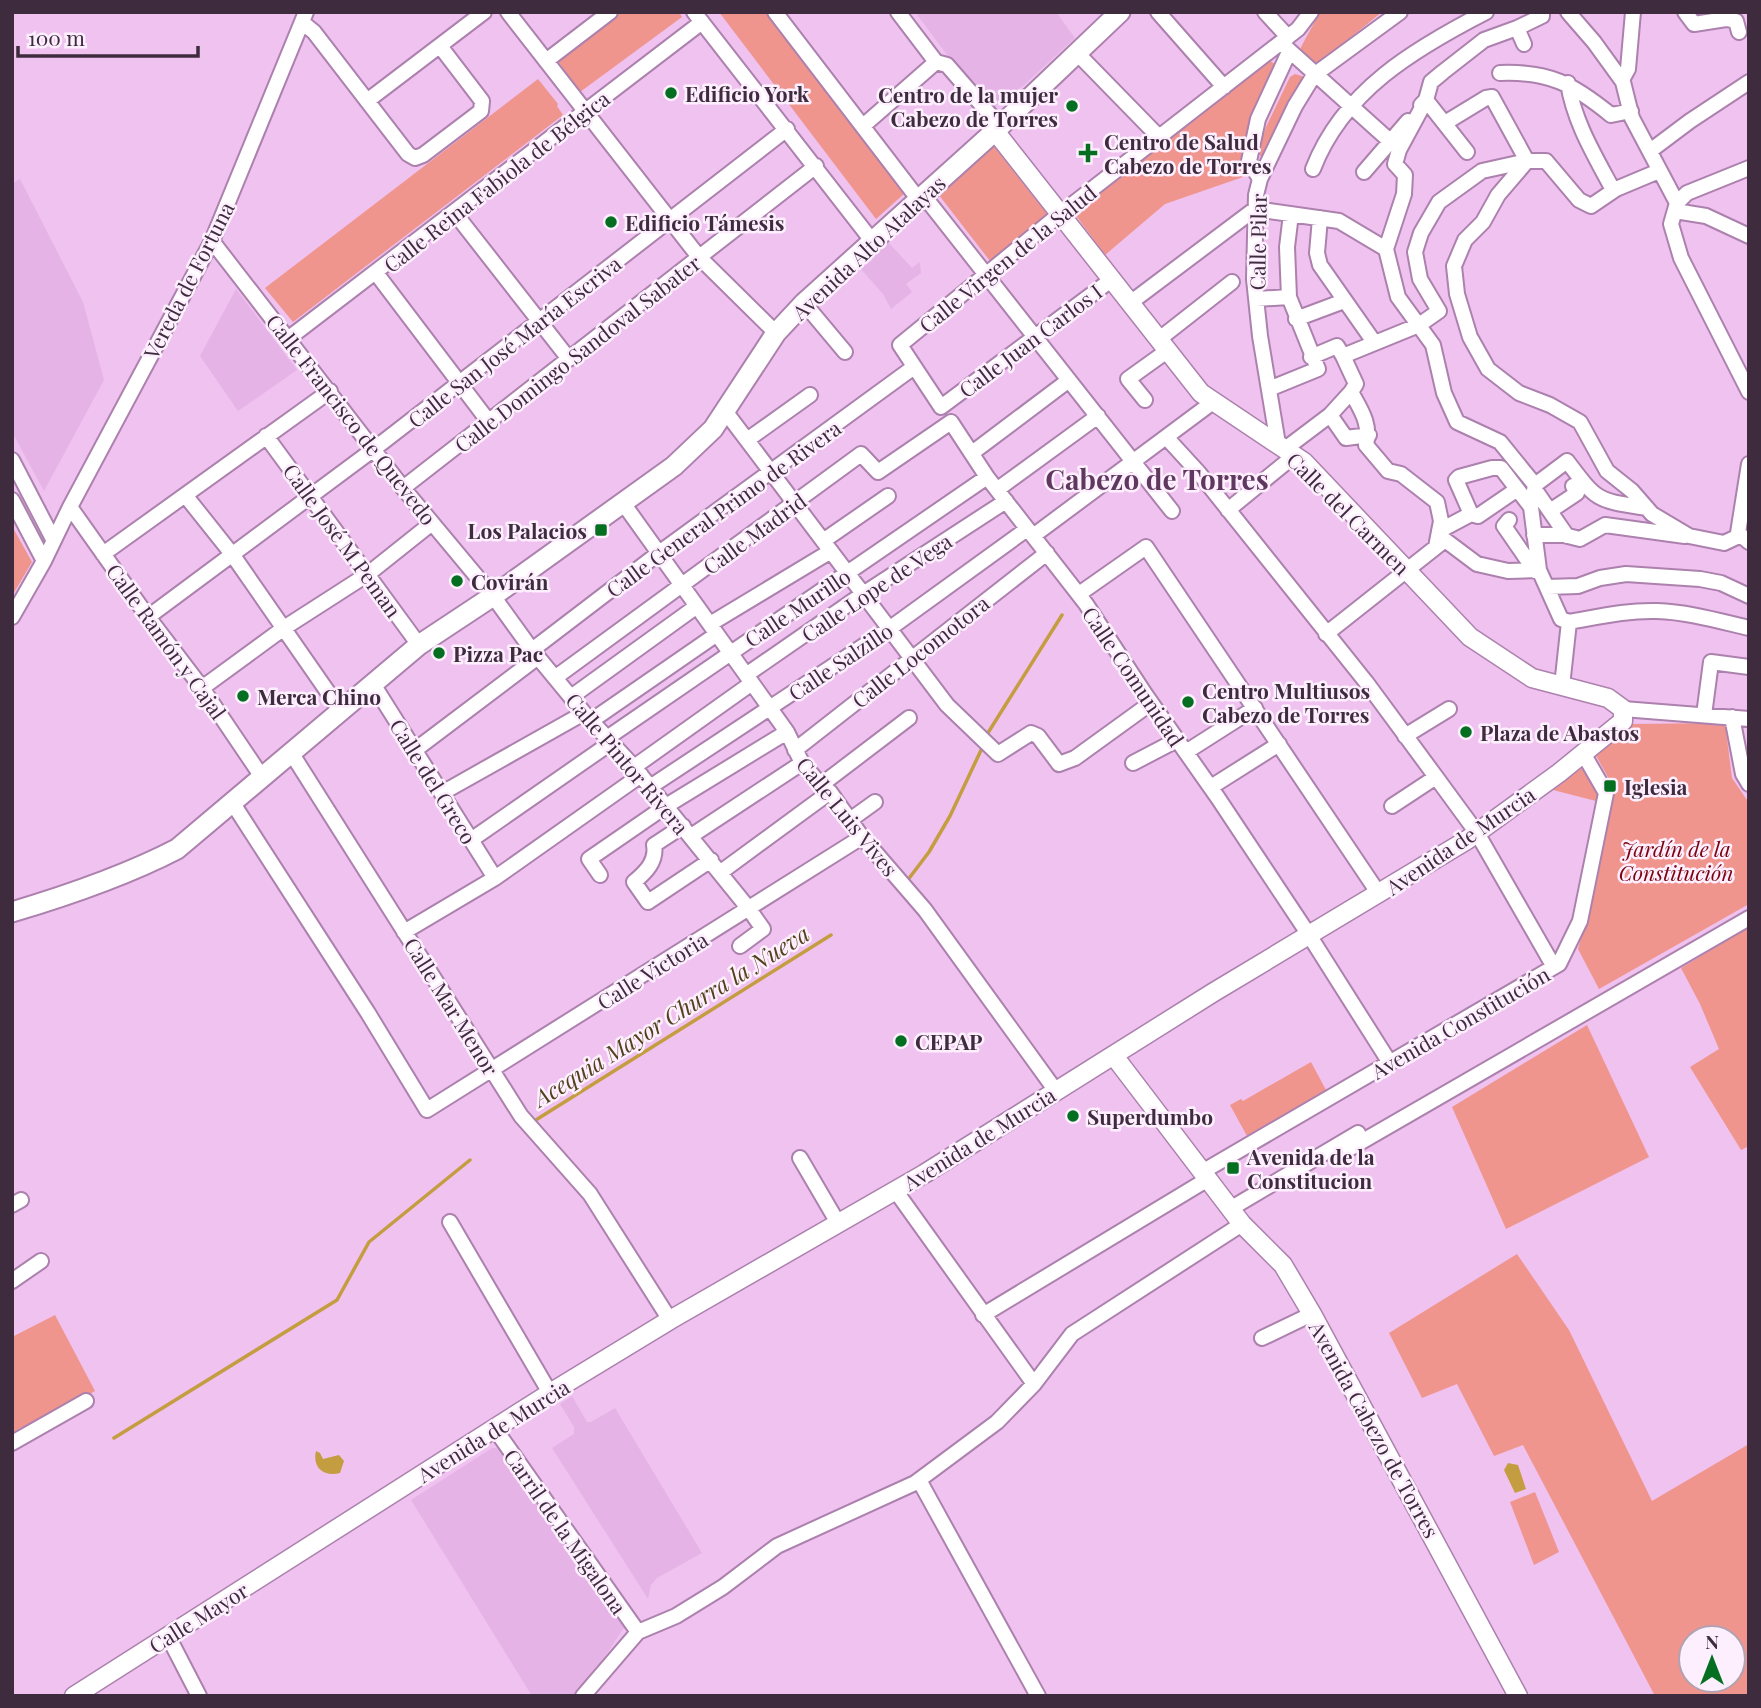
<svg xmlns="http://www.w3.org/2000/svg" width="1761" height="1708" font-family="'Playfair Display',serif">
<rect width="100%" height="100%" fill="#efc2f0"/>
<path fill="#e6b3e7" d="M915 12H1056L1075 38 1024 85 989 111Z
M20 179 83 302 104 380 44 491 12 432V184Z
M888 242 912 268 920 262 921 273 906 284 912 292 891 309 883 294 859 267Z
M236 289 297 370 238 411 200 356Z
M572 1396 587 1422H591L615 1408 702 1553 657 1578 651 1585 648 1599 552 1448 574 1434V1427L560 1404Z
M492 1448H500L625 1626 579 1696H532L411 1500Z"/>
<path fill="#ef958d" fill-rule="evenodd" d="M620 12H679L682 17 580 92 557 60Z
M719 12H768L906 192 876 219Z
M1320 12H1382C1369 22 1324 61 1314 63L1301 52V47Z
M1270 61 1275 64C1260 100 1239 137 1243 177L1165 204 1105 255 1074 213Z
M1295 74 1302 76 1305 80 1263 158 1258 153 1266 127 1290 77Z
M538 79 558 104 557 106 563 115 293 322 265 288Z
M993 145 1048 215 990 261 935 190Z
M12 526 32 562 12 596Z
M1725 723 1732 778 1749 803V904L1599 989 1578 949 1598 874 1615 790 1594 752 1630 724Z
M1583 767 1599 792 1596 801 1553 790Z
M1749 927V1146L1741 1150 1690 1067 1719 1049 1700 1004 1681 968Z
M1587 1025 1649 1157 1506 1229 1452 1107Z
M1311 1062 1326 1090 1247 1136 1230 1105 1241 1099 1243 1101Z
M1517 1254 1569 1330 1652 1501 1749 1444V1696H1655L1523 1445 1494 1456 1457 1384 1422 1398 1389 1333ZM1691 1638H1733V1680H1691Z
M55 1315 95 1391 24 1431 22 1427 12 1433V1337Z
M1535 1492 1559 1552 1534 1565 1510 1502Z"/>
<path fill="#c49d41" d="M316 1451 320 1453 323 1459 339 1455 344 1461 340 1473C324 1477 312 1468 316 1451Z
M1508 1463 1518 1465 1526 1489 1515 1493 1504 1470Z"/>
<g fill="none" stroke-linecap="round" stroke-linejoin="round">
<path stroke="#c49d41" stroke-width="3.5" d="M986 736 1062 615
M907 881 929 852 950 816 983 746
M531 1123 831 935
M114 1438 337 1300 369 1242 470 1160"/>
<g stroke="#ac81ad" stroke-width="18">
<path id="minor" d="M508 12 699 257 776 333
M694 12 873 242
M775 12 919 200
M898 12 936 62
M1158 12 1224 87
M1265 12 1288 37
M1568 12 1594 42 1623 82 1632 118 1677 203 1671 224 1681 258 1749 392
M1685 12 1694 24 1726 19 1736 21 1739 32
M303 23 314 32 408 154 415 158 423 155 481 111 482 101 440 46
M1281 43 1391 142
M1524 44 1517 28 1542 16V12
M1076 52 1159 137
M546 61 610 12
M936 62 947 65 1000 126
M1500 73C1549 71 1573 84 1611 115L1631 111
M1622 80 1628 69 1633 12
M1568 83C1574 122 1595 156 1613 190
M367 101 484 12
M1421 105 1426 100 1431 82 1443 72 1484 40 1517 28
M863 126 936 62
M1650 151 1690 121 1749 82
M1467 152 1426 100 1399 150 1395 164 1405 175 1404 194 1386 249 1398 297 1433 345 1444 393 1457 422 1500 442 1535 485 1531 507 1539 570
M1313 169C1343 91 1414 49 1486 12
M1659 171 1616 189 1591 206 1579 200 1546 161H1527L1498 195 1483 222 1465 240 1454 266 1457 294 1470 337 1488 369 1519 393 1550 405 1580 422 1607 471 1632 491 1652 514 1689 536 1724 543 1741 535
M1364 172 1408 121
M1260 179 1249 161 1258 119 1289 52
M924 196 1172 511
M1677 203 1687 193 1749 168
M1675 211 1706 216 1749 236
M454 212 569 359
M1320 218 1317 253 1320 265 1374 342
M212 241 403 488 493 596 532 650 584 713 634 767 749 909 763 929 740 946
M376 273 489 422
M1111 280 941 407 900 345 1060 214 1298 29 1311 12
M1256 299 1289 297
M804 303 845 352
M1130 303 1255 209 1339 221 1386 249
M1296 319 1344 301
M289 338 702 22
M1158 340 1232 282
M1311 357 1337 346 1343 356
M1269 389 1318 369 1289 297 1287 247 1291 214
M1351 392 1356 384 1343 356 1419 325 1439 311 1420 279 1415 252 1421 233 1439 202 1482 171 1527 161 1492 97 1486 98 1445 123
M1145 400 1128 379 1167 351
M725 411 947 705 998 754 1031 733 1038 736 1059 764 1075 758 1151 703
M1330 415 1346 438 1369 435
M266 436 419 645
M1166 437 1199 473 1366 682 1436 777 1477 833 1554 967
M747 440 810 395
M1278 444 1260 336 1254 279 1256 195 1260 179 1295 106 1314 75 1400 12
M1285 449 1330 415 1351 392C1361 410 1371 424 1366 445L1388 471 1401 474 1437 502 1441 521 1436 547
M972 453 1069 380
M12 460 53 539
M1749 464 1738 533 1749 542
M1535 485 1567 461C1598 502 1596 500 1647 508
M403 488 816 166
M998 489 1098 416
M1535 494H1538L1567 536
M185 495 232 554 341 711
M12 500 44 561
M623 503 787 732 802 763 821 785 830 792 862 837 925 910 1056 1091
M70 507 148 617 202 688 262 777
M1228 510 1295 455
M1550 511 1577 493 1573 486
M1471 514 1478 516 1516 490
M1509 520 1504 526 1535 571
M1439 531 1471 514 1456 480 1459 477 1492 468H1501L1531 507
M1534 535H1564L1580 539 1605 525 1685 536
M1033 536 1213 402
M823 541 888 496
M103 554 330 391
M1547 587 1578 586 1600 578 1626 574 1700 579 1721 583 1749 596
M1079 594 1146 547 1379 894
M12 617 44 561 70 507 212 241 306 12
M148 617 374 449 787 129
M1569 622C1598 617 1627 610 1657 611 1688 612 1719 621 1749 628
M710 624 831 551
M1326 634 1445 540 1477 564 1508 571 1539 570 1561 619 1569 622
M532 650 659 553 914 367
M746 675 863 594 1006 501
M556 677 861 454 878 472 951 422 987 477 1086 604 1145 694 1218 798 1309 935 1390 1063
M373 684 495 878
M1562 686 1569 622
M202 688 284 628 368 574 432 523
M571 697 697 606
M1623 709 1749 719
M1704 715 1711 662 1749 667
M1732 717 1743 774 1749 784
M591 721 717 634
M1405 736 1449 709
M607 738 987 477
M415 750 538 657
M795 750 1047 553
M1186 752 1255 708
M292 754 521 1116 590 1194 670 1320
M1133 763 1177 740
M634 767 752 683
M821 785 909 718
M650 787 889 629 1027 529
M1211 787 1279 744
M442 793 584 713
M232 802 368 1013 427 1110 862 837
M1392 806 1436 777
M850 820 875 802
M683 826 654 845C657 861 646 872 634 882L648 902 711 860
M691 836 802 763
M471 840 612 742
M721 872 830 792
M600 875 589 859 666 806 787 732
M404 932 495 878 641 775
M1349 1149 1749 918
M800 1158 838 1223
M1202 1172 1559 964 1580 921 1606 793 1583 753
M895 1190 1034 1384
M12 1205 21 1200
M1230 1209 1358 1133
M450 1222 550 1393
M12 1281 41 1261
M983 1315 1208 1179
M1262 1338 1312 1314
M495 1429 638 1632
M12 1443 86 1401
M919 1480 1038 1696
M168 1636 199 1696
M583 1696 638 1632 676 1616 723 1587 777 1546 915 1483 997 1422 1034 1384 1072 1334 1242 1224"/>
</g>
<g stroke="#ac81ad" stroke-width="21">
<path id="tertiary" d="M1114 1056 1242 1224 1283 1265 1312 1314 1518 1696
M74 1696 550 1393 670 1320 924 1174 1214 992 1467 840 1559 773 1623 721V709L1608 698 1532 678 1470 637 1304 462 1201 393 995 131"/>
</g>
<g stroke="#ac81ad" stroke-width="23">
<path id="secondary" d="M12 912C69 895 125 876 177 849L419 645 493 596 674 466 713 429 776 333 804 303 995 131 1120 12"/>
</g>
<use href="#minor" stroke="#fff" stroke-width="14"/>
<use href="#tertiary" stroke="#fff" stroke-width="18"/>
<use href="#secondary" stroke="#fff" stroke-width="19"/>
</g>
<g fill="#046f20" stroke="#fdeffd" stroke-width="2.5">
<circle cx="671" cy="93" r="7"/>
<circle cx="1072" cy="106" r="7"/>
<path d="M1084.5 142.5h7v7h7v7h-7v7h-7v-7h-7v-7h7z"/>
<circle cx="611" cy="222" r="7"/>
<rect x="594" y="523" width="14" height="14" rx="3.5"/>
<circle cx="457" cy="581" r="7"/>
<circle cx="439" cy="653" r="7"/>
<circle cx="243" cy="696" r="7"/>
<circle cx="1188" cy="702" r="7"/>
<circle cx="1466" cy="732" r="7"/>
<rect x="1603" y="779" width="14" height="14" rx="3.5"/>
<circle cx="901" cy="1041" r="7"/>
<circle cx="1073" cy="1116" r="7"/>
<rect x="1226" y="1161" width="14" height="14" rx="3.5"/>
</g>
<g text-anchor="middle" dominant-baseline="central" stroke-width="5" stroke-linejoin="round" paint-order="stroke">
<g font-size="21" font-weight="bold" fill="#3e2c3e" stroke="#fdeffd" text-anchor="start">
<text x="685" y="93">Edificio York</text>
<text x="1058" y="94" text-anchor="end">Centro de la mujer<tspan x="1058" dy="24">Cabezo de Torres</tspan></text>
<text x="1104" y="141">Centro de Salud<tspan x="1104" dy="24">Cabezo de Torres</tspan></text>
<text x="625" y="222">Edificio Támesis</text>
<text x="587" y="530" text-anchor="end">Los Palacios</text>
<text x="471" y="581">Covirán</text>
<text x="453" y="653">Pizza Pac</text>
<text x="1202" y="690">Centro Multiusos<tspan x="1202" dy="24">Cabezo de Torres</tspan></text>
<text x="257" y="696">Merca Chino</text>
<text x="1480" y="732">Plaza de Abastos</text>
<text x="1624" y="786">Iglesia</text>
<text x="915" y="1041">CEPAP</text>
<text x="1087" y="1116">Superdumbo</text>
<text x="1247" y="1156">Avenida de la<tspan x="1247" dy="24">Constitucion</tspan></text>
</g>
<g font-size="21" fill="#3e2c3e" stroke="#fdeffd">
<text transform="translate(496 181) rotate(-38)">Calle Reina Fabiola de Bélgica</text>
<text transform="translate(1257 242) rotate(-89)">Calle Pilar</text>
<text transform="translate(868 247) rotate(-43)">Avenida Alto Atalayas</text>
<text transform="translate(1007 258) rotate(-39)">Calle Virgen de la Salud</text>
<text transform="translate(188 280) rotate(-63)">Vereda de Fortuna</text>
<text transform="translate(1030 340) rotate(-37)">Calle Juan Carlos I</text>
<text transform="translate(514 341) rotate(-38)">Calle San José María Escriva</text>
<text transform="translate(577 353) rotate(-38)">Calle Domingo Sandoval Sabater</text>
<text transform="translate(352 419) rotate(52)">Calle Francisco de Quevedo</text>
<text transform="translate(723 508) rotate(-36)">Calle General Primo de Rivera</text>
<text transform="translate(1349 513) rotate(45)">Calle del Carmen</text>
<text transform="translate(754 533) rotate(-36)">Calle Madrid</text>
<text transform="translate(343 540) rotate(54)">Calle José M Peman</text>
<text transform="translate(876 587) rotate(-34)">Calle Lope de Vega</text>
<text transform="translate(797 607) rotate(-34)">Calle Murillo</text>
<text transform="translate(167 641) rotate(54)">Calle Ramón y Cajal</text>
<text transform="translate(920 651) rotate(-38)">Calle Locomotora</text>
<text transform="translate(840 661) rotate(-34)">Calle Salzillo</text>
<text transform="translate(1134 676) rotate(56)">Calle Comunidad</text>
<text transform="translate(628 763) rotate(50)">Calle Pintor Rivera</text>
<text transform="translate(434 781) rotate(58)">Calle del Greco</text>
<text transform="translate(848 816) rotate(51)">Calle Luis Vives</text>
<text transform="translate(1460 840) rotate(-34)">Avenida de Murcia</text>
<text transform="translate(652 970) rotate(-32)">Calle Victoria</text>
<text transform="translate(452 1006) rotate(58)">Calle Mar Menor</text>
<text transform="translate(1460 1022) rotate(-30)">Avenida Constitución</text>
<text transform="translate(979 1138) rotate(-32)">Avenida de Murcia</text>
<text transform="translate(1375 1429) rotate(61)">Avenida Cabezo de Torres</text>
<text transform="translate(493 1430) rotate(-32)">Avenida de Murcia</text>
<text transform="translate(566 1531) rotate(55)">Carril de la Migalona</text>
<text transform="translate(198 1617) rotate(-32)">Calle Mayor</text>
</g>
<g font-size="21" font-style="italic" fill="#7b020e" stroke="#fdeffd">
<text x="1676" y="848">Jardín de la<tspan x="1676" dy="24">Constitución</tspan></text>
</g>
<g font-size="23" font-style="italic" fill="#51401a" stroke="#fdeffd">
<text transform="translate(671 1015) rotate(-32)">Acequia Mayor Churra la Nueva</text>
</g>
<g font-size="28" font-weight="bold" fill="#5e385f" stroke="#fdeffd">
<text x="1157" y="478">Cabezo de Torres</text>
</g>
</g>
<rect width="1761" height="1708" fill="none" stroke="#3e2c3e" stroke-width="28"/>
<g transform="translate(1712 1659)"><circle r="33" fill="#fdeffd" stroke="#b1a1b1" stroke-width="2"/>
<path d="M0-5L12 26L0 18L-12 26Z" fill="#046f20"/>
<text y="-10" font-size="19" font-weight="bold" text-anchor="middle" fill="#3e2c3e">N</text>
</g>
<path d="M18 46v10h180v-10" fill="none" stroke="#3e2c3e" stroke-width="3.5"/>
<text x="28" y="46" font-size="21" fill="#3e2c3e" stroke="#fdeffd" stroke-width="5" paint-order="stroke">100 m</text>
</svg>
